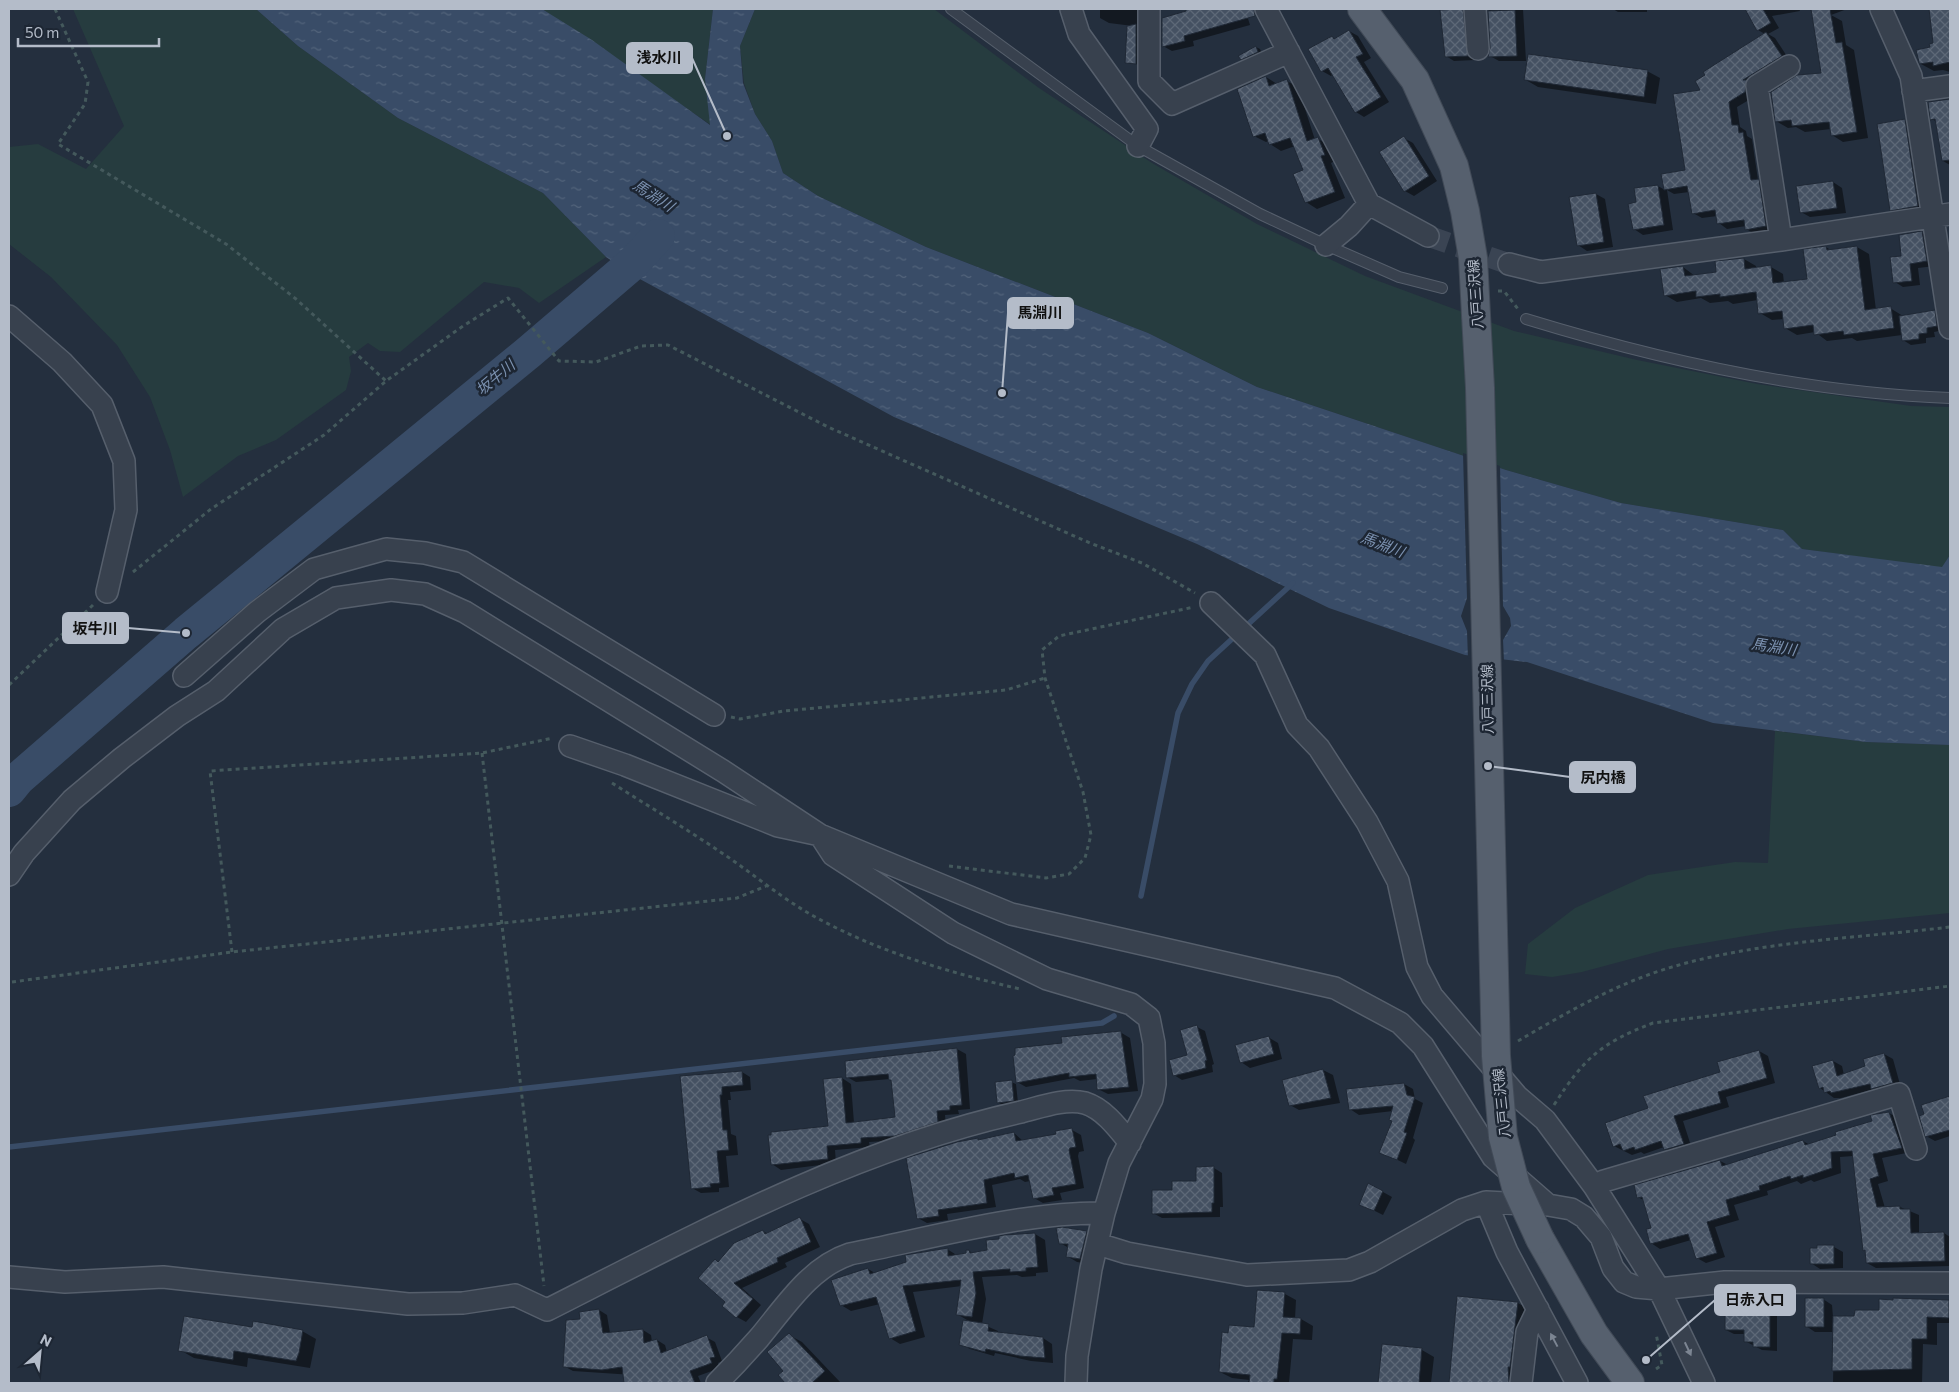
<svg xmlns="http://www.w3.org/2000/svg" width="1959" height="1392" font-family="Commissioner,'Noto Sans JP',sans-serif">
<defs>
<pattern id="water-ripples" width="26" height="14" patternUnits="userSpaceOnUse" patternTransform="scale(1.25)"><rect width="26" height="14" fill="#394c67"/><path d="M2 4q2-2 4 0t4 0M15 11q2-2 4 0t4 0" fill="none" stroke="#53647b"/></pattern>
<pattern id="building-cross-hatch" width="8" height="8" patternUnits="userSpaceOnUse" patternTransform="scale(1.25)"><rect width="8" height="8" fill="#455162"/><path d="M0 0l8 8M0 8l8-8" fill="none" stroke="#5d6877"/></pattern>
</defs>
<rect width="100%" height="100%" fill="#242f3e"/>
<path fill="#263c3f" d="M73 9H256L298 46 398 118 543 193 606 257 539 303 519 288 484 282 400 352 380 351 368 343 349 357 351 371 346 390 276 440 238 456 183 497 170 450 150 397 117 345 51 277 9 244V147L38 144 86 169 124 126Z
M542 9H713L705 79 711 125Z
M755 9H934L1039 88 1152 163 1257 224 1365 276 1514 331 1637 360 1757 384 1911 406 1950 407V555L1942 568 1802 549 1783 530 1621 503 1506 470 1257 387 1148 333 926 247 818 196 783 173 772 141 755 114 744 83 740 46Z
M1775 731 1866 742 1950 745V913L1788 929 1668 949 1582 972 1552 977 1525 974 1528 944 1575 908 1648 875 1735 862 1768 863Z"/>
<path fill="url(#water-ripples)" d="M256 9H542L592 40 710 125 705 79 713 9H755L740 46 743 83 755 114 772 141 783 173 818 196 926 247 1148 333 1257 387 1506 470 1621 503 1783 530 1802 549 1942 567 1950 555V745L1866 742 1713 723 1527 662 1465 655 1329 608 1197 544 894 417 638 278 606 257 543 193 398 118 298 46Z"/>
<path fill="#242f3e" d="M1463 453 1500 466 1503 606 1510 618 1511 626 1503 640 1504 662 1468 658 1467 631 1461 616 1467 598Z"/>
<path fill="#0007" d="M1100 9H1147L1140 65 1126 62 1133 26 1109 23 1100 18Z
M1195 9H1245L1250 25 1193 41 1194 46 1172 51 1163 46V19Z
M1441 9H1473L1470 15 1475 60 1454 61 1446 56Z
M1489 9H1523L1526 61H1499L1490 56 1492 48Z
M1613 9H1647V12H1618Z
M1750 9H1799L1800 11 1772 16 1779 28 1768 34 1775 38 1790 61 1754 97 1737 107 1740 127 1746 131 1747 136 1752 139 1758 180 1767 185 1774 231 1755 234 1746 229V226L1727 229 1719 223 1717 216 1702 218 1693 213 1689 192 1674 194 1667 190 1673 230 1643 235 1634 229 1637 203 1658 186 1665 190 1663 175 1687 171 1702 91 1765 34 1758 30Z
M1809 9H1847L1831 15 1842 21 1846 45 1854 50 1868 138 1843 142 1832 135 1831 129 1805 132 1796 127 1788 128 1776 121 1822 74 1819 16Z
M1930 9H1950V72L1943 70 1934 71 1921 64 1934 44Z
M1349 31 1358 36 1371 58 1364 62 1389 102 1364 117 1356 112 1333 74 1331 76 1322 71 1332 37 1336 39Z
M1256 47 1260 49 1262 54 1246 61 1241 59Z
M1647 71 1660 78 1656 104 1538 87 1526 80Z
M1266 77 1277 84 1287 81 1298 87 1315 140 1318 139 1329 145 1335 161 1331 163 1345 198 1317 209 1306 202 1304 171 1295 146 1281 151 1270 144 1269 141 1266 142 1254 136Z
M1950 98V165L1943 161 1937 122 1932 119 1929 103Z
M1905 121 1919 129 1932 214 1906 218 1892 210Z
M1404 138 1413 143 1437 181 1414 196 1405 191Z
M1833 182 1842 188 1846 213 1810 217 1801 212Z
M1596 194 1605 199 1613 247 1587 251 1578 245Z
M1922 233 1931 238 1935 266 1918 268 1920 285 1903 287 1895 282 1903 257Z
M1826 247 1832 251 1857 247 1869 254 1876 310 1890 308 1903 316 1934 312 1942 316 1944 330 1934 332 1935 337 1926 338V343L1911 345 1903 340 1902 335 1857 341 1852 338 1827 341 1815 332 1797 335 1785 328 1784 319 1772 320 1760 313 1758 300 1733 304 1728 301 1710 303 1701 298 1677 302 1665 295 1683 267 1695 276 1718 273 1744 259 1756 266V269L1771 267 1783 274 1784 283 1808 280Z
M1197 1027 1205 1031 1214 1064 1212 1065 1213 1072 1182 1080 1174 1075 1188 1056Z
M1120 1032 1130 1038 1138 1091 1108 1094 1098 1089 1097 1079 1080 1081 1074 1078 1026 1087 1017 1082 1063 1044Z
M1268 1037 1278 1043 1282 1059 1250 1068 1241 1062Z
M957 1049 966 1054 970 1109 958 1110 959 1114 945 1115 946 1126 904 1140 869 1142 870 1147 835 1150 836 1163 781 1170 772 1164 830 1127 842 1078 851 1084 854 1123 896 1117 893 1081 890 1079 856 1082 847 1077 846 1062Z
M1759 1051 1768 1056 1775 1083 1726 1097 1729 1107 1683 1121 1692 1149 1674 1155 1664 1147 1644 1154 1641 1152 1632 1155 1614 1146 1721 1073Z
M1884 1054 1893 1059 1901 1088 1882 1094 1874 1089 1841 1098H1834L1820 1088 1833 1061 1842 1066 1844 1075 1866 1067Z
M1323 1070 1333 1075 1340 1103 1299 1110 1290 1105Z
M742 1072 750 1077 751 1090 730 1092 731 1100H728L731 1134 736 1136 738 1155 726 1156 729 1187 719 1188V1192L701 1193 692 1188 681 1077Z
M1011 1082 1016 1084 1018 1103 1003 1105 999 1103Z
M1404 1084 1413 1089 1415 1099 1423 1103 1413 1138 1415 1140 1406 1164 1381 1152 1393 1121V1111L1359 1115 1350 1109Z
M1950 1098V1136L1935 1141 1926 1136 1923 1105Z
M1889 1113 1898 1118 1911 1152 1882 1158 1888 1181 1878 1184 1885 1208 1900 1207 1919 1215V1234L1944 1233 1950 1237V1266L1876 1268 1867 1263 1866 1251 1864 1250 1853 1156 1840 1157 1841 1173 1814 1182 1811 1180 1801 1184 1797 1181 1767 1191 1768 1195 1734 1205 1739 1220 1715 1227 1725 1257 1706 1263 1697 1258 1691 1240 1660 1249 1651 1243 1653 1229 1645 1201 1638 1197 1720 1161 1728 1165 1803 1141 1810 1145 1873 1122Z
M1072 1130 1081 1135 1084 1151 1079 1152 1078 1156 1084 1188 1060 1193 1062 1200 1043 1203 1034 1198 1030 1181 1025 1182 1020 1179 992 1185 996 1207 947 1214 948 1220 927 1223 918 1218 978 1140 980 1141 1014 1133 1023 1141Z
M1214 1168 1222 1173 1223 1207H1220V1217L1162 1218 1153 1213 1174 1191 1197 1182Z
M1383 1192 1392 1197 1383 1215 1361 1204Z
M800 1219 809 1224 820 1247 785 1263 787 1267 742 1288 761 1305 746 1322 737 1317 727 1302 719 1263 763 1231 768 1234Z
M1087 1232 1096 1237 1090 1264 1077 1262 1067 1256 1069 1248 1060 1243Z
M1035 1234 1045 1240 1048 1272 1036 1273V1276L1022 1277 1017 1275 982 1277 986 1299 982 1324 998 1331V1333L1043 1338 1052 1344 1053 1363 1031 1361 995 1353 994 1356 970 1349 961 1344 972 1323 957 1314 962 1286 913 1292 925 1337 900 1344 890 1338 880 1304 851 1311 841 1305 868 1269 875 1273 947 1249 958 1256 967 1254 969 1251 973 1253 988 1251Z
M1834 1247 1843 1252V1268L1820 1269 1811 1263Z
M1285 1294 1296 1300 1295 1319H1301L1313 1326 1312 1340 1293 1339 1289 1383H1247L1249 1380 1232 1378 1220 1372 1230 1334 1256 1328Z
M1458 1297 1518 1303 1530 1310 1520 1383H1450Z
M1823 1299 1832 1305 1833 1317 1856 1318 1880 1311 1894 1299 1950 1300V1323H1937V1345L1923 1344 1922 1383H1833L1834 1332H1815L1806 1326Z
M599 1310 607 1315 610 1333 643 1330 651 1335 652 1342 657 1340 665 1345 667 1352 706 1337 715 1342 722 1361 718 1363 720 1368 698 1376 701 1383H654L650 1374 633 1375 573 1371 564 1366 582 1320Z
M1769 1311 1777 1315V1351L1762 1350 1745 1341V1334H1734L1726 1330Z
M253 1329 302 1331 316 1339 310 1368 248 1358 247 1367 194 1358 180 1350Z
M789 1335 802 1342 841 1383H789L780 1375 785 1371Z
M1383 1345 1422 1350 1434 1357 1431 1383H1379Z"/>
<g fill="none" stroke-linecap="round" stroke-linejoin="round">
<path stroke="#394c67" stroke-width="5.5" d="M1141 896 1178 713 1192 684 1208 661 1293 583
M9 1147 1102 1023 1114 1016"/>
<path stroke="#394c67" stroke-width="34" d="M9 790 18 779 186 633 529 352 633 263 658 236"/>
</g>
<path fill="url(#building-cross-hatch)" stroke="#1f2835" d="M1186 9H1254L1255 16 1184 36 1185 41 1162 47V18L1186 11Z
M1463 9 1468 56 1445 57 1440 10Z
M1745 9H1763L1771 23 1757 31Z
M1811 9H1830L1836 43 1842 42 1857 132 1831 136 1829 122 1792 126 1791 120 1775 122 1771 92 1797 75 1821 73Z
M1929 9H1950V62L1933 66V62L1919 64V62L1916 50 1930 47 1929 44 1933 43Z
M1515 10 1517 56 1488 57 1490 48 1488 11Z
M1136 24V64L1125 63 1127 26Z
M1349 30 1363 54 1356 57 1381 97 1355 113 1328 68 1321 72 1308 49 1332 36 1334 39Z
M1766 32 1782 56 1743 80H1747L1745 92 1729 102 1732 125H1738L1739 133 1743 132 1751 180 1759 179 1766 226 1745 230 1744 220 1717 224 1715 210 1692 214 1687 186 1664 190 1661 174 1685 170 1673 94 1700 90 1695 81 1705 75 1703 72Z
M1256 46 1258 52 1241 60 1238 56Z
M1528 54 1648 70 1644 97 1524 80Z
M1266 76 1269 86 1287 79 1307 141 1318 137 1325 155 1321 156 1335 192 1305 203 1293 174 1303 170 1290 138 1269 145 1265 133 1253 137 1237 89Z
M1950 99V160L1942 161 1935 119 1930 120 1928 102Z
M1905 119 1918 206 1890 211 1877 124Z
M1404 136 1429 176 1404 192 1379 152Z
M1833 181 1837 208 1800 213 1796 186Z
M1658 185 1664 225 1633 230 1628 204 1636 202 1634 188Z
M1596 193 1604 242 1577 246 1569 197Z
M1922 231 1927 261 1910 264 1912 281 1893 283 1890 257 1901 256 1899 235Z
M1826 246 1827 250 1857 246 1865 310 1891 306 1894 328 1844 335 1843 331 1814 335 1813 325 1784 329 1782 311 1758 314 1756 292 1720 297V294L1696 297V291L1664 296 1660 269 1683 266 1685 276 1716 272 1715 261 1744 258 1745 269 1771 265 1773 283 1807 279 1803 249Z
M1935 310 1937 326 1927 328V333L1919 334V339L1902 341 1899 316Z
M1197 1025 1207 1060 1205 1061 1206 1068 1173 1076 1169 1060 1187 1055 1180 1030Z
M1121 1031 1129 1087 1097 1090 1096 1074 1069 1077V1073L1016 1083 1013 1056 1015 1055V1048L1062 1043 1061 1037Z
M1269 1036 1274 1054 1240 1063 1235 1045Z
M957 1048 962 1105 950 1106V1110L937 1111 938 1122 895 1136 861 1138V1143L827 1146 828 1159 771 1165 768 1135H771V1132L828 1126 823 1079 842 1077 846 1123 895 1117 891 1080H889L888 1074 846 1078 845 1061Z
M1759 1050 1767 1078 1718 1092 1721 1103 1674 1116 1684 1144 1664 1150 1661 1141 1635 1150 1634 1147 1623 1151 1620 1144 1613 1147 1605 1123 1648 1108 1643 1096 1720 1072 1717 1062Z
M1884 1053 1893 1083 1871 1089 1870 1084 1831 1093 1830 1091 1824 1093 1823 1087 1819 1089 1812 1066 1833 1060 1837 1076 1865 1066 1863 1059Z
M1323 1069 1331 1098 1289 1106 1282 1080Z
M742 1071 743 1085 722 1087V1095H720L723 1130H727L729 1150 717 1151 720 1183 710 1184 711 1187 691 1189 680 1076Z
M1012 1080 1014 1101 997 1103 995 1082Z
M1404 1083 1407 1095 1415 1097 1404 1132 1407 1133 1397 1160 1379 1153 1392 1121 1389 1120 1393 1106 1349 1110 1346 1089Z
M1950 1096V1130L1925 1137 1919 1116 1924 1114 1921 1105Z
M1889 1112 1902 1148 1873 1154 1879 1176 1870 1179 1877 1207 1900 1206V1209H1910L1911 1233 1944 1232 1945 1261 1866 1263 1865 1250 1863 1251 1852 1151 1831 1152 1832 1168 1803 1178V1175L1791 1179 1790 1176 1759 1186 1760 1190 1726 1200 1730 1215 1707 1222 1717 1253 1696 1259 1688 1234 1650 1244 1646 1229 1651 1228 1642 1197 1637 1198 1634 1185 1720 1160 1722 1166 1803 1140 1805 1145 1836 1135 1835 1132 1872 1121 1870 1115Z
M1072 1128 1076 1147 1070 1148 1069 1150 1076 1184 1052 1188 1054 1195 1033 1199 1028 1175 1015 1178 1014 1173 984 1180 987 1203 938 1210 939 1216 917 1219 906 1158 957 1142 978 1138V1140L1014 1132 1016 1141 1056 1134 1055 1131Z
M1214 1166V1203H1212V1212L1152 1214V1190H1172V1181H1196V1167Z
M1368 1183 1383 1191 1374 1211 1359 1205Z
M800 1217 811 1242 777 1258 778 1262 734 1283 753 1299 736 1318 722 1306 725 1302 698 1278 715 1259 718 1262 734 1243 763 1230 765 1234Z
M1062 1227 1087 1231 1080 1259 1066 1257 1068 1244H1059L1056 1228Z
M1035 1233 1038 1267 1026 1268V1271L1010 1272V1269L973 1272 976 1293 972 1317 956 1315 961 1280 903 1286 916 1331 889 1339 876 1297 840 1306 831 1280 868 1268 870 1274 906 1262 905 1255 948 1248V1256L966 1253V1250H969L970 1253 987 1250 986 1240 999 1239V1236L1004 1235Z
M1817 1245H1834V1264H1810V1248H1817Z
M1257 1290 1285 1292 1283 1317 1301 1318 1300 1334 1282 1333 1277 1379H1274V1383H1249L1250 1375 1219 1372 1222 1332 1228 1333 1229 1325 1254 1327Z
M1457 1296 1518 1302 1510 1367H1508L1509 1383H1449Z
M1805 1298H1824V1327H1805Z
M1893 1298 1949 1300V1318L1927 1317V1339H1912V1369L1832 1371 1833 1316H1854L1855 1310H1879V1299L1893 1300Z
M599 1309 603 1333 643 1329 644 1343 657 1339 661 1353 707 1335 715 1357 710 1358 712 1363 690 1371 695 1383H624L622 1367 602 1370 563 1367 566 1320 580 1319 579 1312Z
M1725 1309 1770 1310V1347H1753V1342H1744V1330H1725Z
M184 1316 252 1327 253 1321 303 1330 299 1353 296 1361 234 1351 233 1360 178 1351Z
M963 1320 989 1324 988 1331 1043 1337 1045 1358 1020 1356 986 1349 985 1352 959 1345Z
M789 1333 825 1371 812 1383H785L778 1375 783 1371 767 1352Z
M1382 1344 1422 1348 1419 1383H1378Z"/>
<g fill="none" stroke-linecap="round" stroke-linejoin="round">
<path stroke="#3a4453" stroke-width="21" stroke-dasharray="21 11" stroke-linecap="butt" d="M1428 236 1509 264"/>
<g stroke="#565f6c" stroke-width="12">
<path id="lane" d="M951 9 1138 146 1260 214 1326 245 1399 277 1442 288
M1526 319C1663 361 1807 393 1950 398"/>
</g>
<g stroke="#565f6c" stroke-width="24">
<path id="street" d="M1071 9 1079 34 1147 129 1138 146
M1149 9V81L1172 104 1289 52
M1266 9 1369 204 1428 236
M1475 9 1478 49
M1881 9 1911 76 1950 328
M1913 91 1950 86
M1781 240 1757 86 1789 66
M1326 245 1349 226 1369 204
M1509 264 1541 272 1781 240 1950 214
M9 316 62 362 102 405 124 461 126 510 107 592
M1211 603 1265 655 1297 725 1319 748 1367 822 1398 881 1417 967 1432 996 1517 1096 1545 1120 1594 1186 1659 1289 1704 1383
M184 676 257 612 314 569 386 549 425 553 463 562 714 715
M570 746 625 765 778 826 820 835 833 855 953 933 1047 979 1131 1004 1149 1018 1154 1043 1155 1084 1152 1099 1119 1163 1104 1213 1091 1269 1077 1356 1076 1383
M9 875 24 853 72 800 122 758 177 716 216 691 283 629 336 598 391 590 425 594 465 612 723 771 820 835 1011 914 1335 988 1400 1023 1423 1046 1493 1157 1548 1205
M1594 1186 1604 1181 1899 1094 1916 1149
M1486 1202 1507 1252 1577 1383
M1098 1244 1127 1253 1247 1275 1349 1270 1370 1262 1462 1210 1486 1202 1548 1205 1571 1209 1584 1217 1601 1237 1613 1268 1624 1282 1636 1287 1659 1289 1725 1282 1950 1283
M9 1277 65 1282 163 1277 408 1304 463 1303 515 1295 547 1310C699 1233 854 1149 1021 1112 1041 1107 1065 1098 1085 1103 1104 1109 1118 1128 1130 1143
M717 1383C731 1369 745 1354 759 1338 785 1307 810 1267 850 1254 931 1238 1022 1212 1104 1213
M1521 1383 1527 1332 1538 1309"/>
</g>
<g stroke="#414a57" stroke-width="30">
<path id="primary" d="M1362 9 1415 80 1454 166 1465 211 1473 258 1476 315
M1540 1239 1594 1334 1630 1383"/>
</g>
<path stroke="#44595c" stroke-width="3" stroke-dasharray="4 4" stroke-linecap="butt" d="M55 9 88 82 85 104 58 144 226 244 296 299 386 381
M1498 291H1504L1518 309
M133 572 211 509 324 435 386 381 463 326 508 298 559 361 596 362 641 346 668 345 828 427 1090 543 1142 563 1195 593
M9 685 93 605
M731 717 740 719 784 711 1006 690 1045 678
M482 753 544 1286
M612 783C650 807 688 830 725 855 756 876 785 901 819 919 882 953 951 973 1020 989
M949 866 1046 878 1069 874 1085 858 1091 835 1083 792 1045 678 1042 650 1059 636 1194 607
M232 952 210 771 482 753 553 738
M12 982 232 952 737 898 766 886
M1518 1041C1566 1013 1617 983 1672 967 1760 941 1859 938 1950 927
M1554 1105C1584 1058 1601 1043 1653 1023L1950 986
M1656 1369 1662 1365 1656 1333"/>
<use href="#lane" stroke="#38414e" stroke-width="10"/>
<use href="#street" stroke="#38414e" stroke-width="21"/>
<use href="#primary" stroke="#56606e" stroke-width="28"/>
<g stroke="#414a57" stroke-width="30" stroke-linecap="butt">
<path id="primary-bridge" d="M1476 315 1480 388 1496 1056 1503 1137 1516 1187 1540 1239"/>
</g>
<use href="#primary-bridge" stroke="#56606e" stroke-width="28"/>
</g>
<defs><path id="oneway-solid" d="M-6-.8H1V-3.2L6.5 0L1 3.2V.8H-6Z" transform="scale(1.25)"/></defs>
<g fill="#7c8592">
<use href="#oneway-solid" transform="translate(1554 1340) rotate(-118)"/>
<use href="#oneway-solid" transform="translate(1688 1349) rotate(65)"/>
</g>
<g text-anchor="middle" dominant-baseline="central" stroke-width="5" stroke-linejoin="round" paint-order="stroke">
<g font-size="14" fill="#b4bcc9" stroke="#1d2633">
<text transform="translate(1475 294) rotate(-94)">八戸三沢線</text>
<text transform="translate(1487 699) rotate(-91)">八戸三沢線</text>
<text transform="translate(1501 1103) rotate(-96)">八戸三沢線</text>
</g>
<g font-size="15" font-style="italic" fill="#7c92b1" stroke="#1d2633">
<text transform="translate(654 195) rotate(33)">馬淵川</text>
<text transform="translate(495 377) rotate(-40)">坂牛川</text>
<text transform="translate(1383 544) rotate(21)">馬淵川</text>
<text transform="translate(1774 646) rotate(9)">馬淵川</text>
</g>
</g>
<path fill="none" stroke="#b4bcc9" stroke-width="2" d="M727 136L692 58M1002 393L1008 313M186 633L128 628M1488 766L1570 777M1646 1360L1715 1300"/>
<g fill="#b4bcc9" stroke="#1d2633" stroke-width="2">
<circle cx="727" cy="136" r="5"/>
<circle cx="1002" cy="393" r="5"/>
<circle cx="186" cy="633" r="5"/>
<circle cx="1488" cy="766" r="5"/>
<circle cx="1646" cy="1360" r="5"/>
</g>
<g fill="#b4bcc9" stroke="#b4bcc9" stroke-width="2">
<rect x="627" y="43" width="65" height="30" rx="5"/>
<rect x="1008" y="298" width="65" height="30" rx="5"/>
<rect x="63" y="613" width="65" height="30" rx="5"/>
<rect x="1570" y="762" width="65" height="30" rx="5"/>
<rect x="1715" y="1285" width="80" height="30" rx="5"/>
</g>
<g font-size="15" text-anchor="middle" font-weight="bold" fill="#111">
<text x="659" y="63">浅水川</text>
<text x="1040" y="318">馬淵川</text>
<text x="95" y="634">坂牛川</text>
<text x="1603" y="783">尻内橋</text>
<text x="1755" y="1305">日赤入口</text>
</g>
<rect width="1959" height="1392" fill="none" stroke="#b4bcc9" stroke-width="20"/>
<g transform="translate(40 1352) rotate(27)" stroke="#1d2633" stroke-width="4" paint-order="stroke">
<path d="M0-4L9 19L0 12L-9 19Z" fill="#b4bcc9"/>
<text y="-8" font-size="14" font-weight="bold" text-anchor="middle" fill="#b4bcc9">N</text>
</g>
<path d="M18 38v8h141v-8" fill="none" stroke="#b4bcc9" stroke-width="2.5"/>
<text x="25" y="38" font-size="15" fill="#b4bcc9" stroke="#1d2633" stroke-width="4" paint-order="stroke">50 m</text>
</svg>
